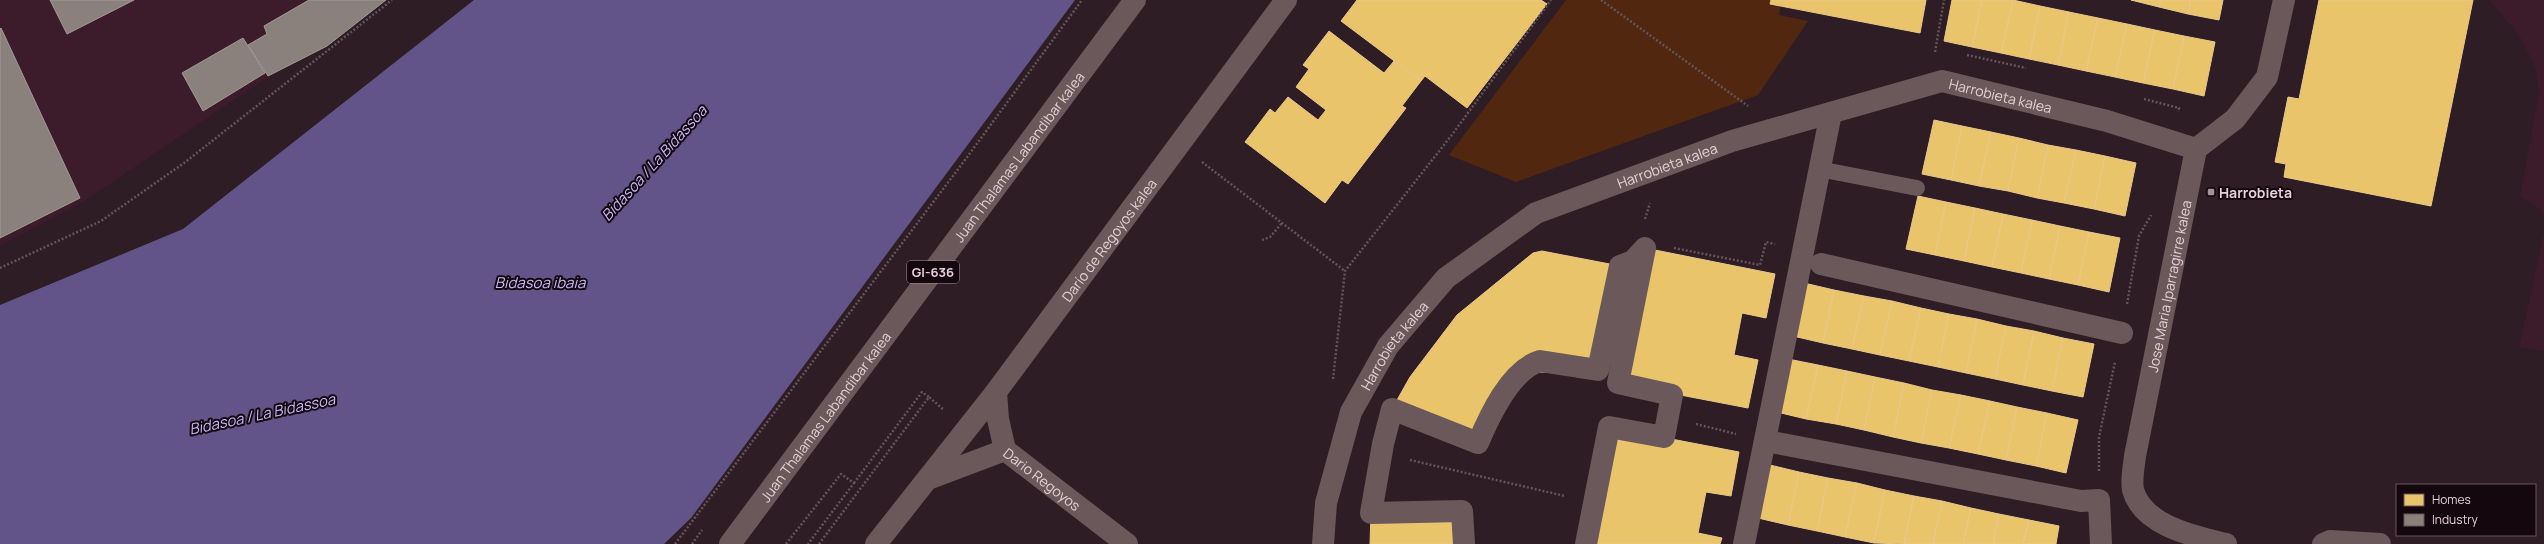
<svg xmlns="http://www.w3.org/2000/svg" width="2544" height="544" font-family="Manrope,sans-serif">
<rect width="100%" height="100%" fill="#2e1d25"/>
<path fill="#3c1b2b" d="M0 0H382L83 202 0 246Z
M2489 0H2544V218L2540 209 2520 196 2539 93 2535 67 2519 35Z
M2544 233V351L2519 347Z"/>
<path fill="#51270f" d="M1566 0H1782L1779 15 1808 21 1758 95 1516 182 1449 155Z"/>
<path fill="#625488" d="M474 0H1075L691 518 664 544H0V305L183 229Z"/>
<path fill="#e9c46a" stroke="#e8c88b" d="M1357 0H1541L1547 4 1467 108 1425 76 1421 81 1341 21Z
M1771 0H1926L1920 33 1770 4Z
M1952 0H1982L1972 47 1944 41Z
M1982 0H2013L2001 53 1972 47Z
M2013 0 2040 6 2029 59 2001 53Z
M2131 0H2161L2159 7Z
M2161 0H2191L2188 14 2159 7Z
M2191 0H2223L2219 20 2188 14Z
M2319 0H2473L2431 206 2284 177 2286 164 2275 162 2288 97 2299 99Z
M2040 6 2069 12 2058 65 2029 59Z
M2069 12 2098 18 2086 71 2058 65Z
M2098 18 2127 24 2115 77 2086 71Z
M2127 24 2155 30 2143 83 2115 77Z
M2155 30 2184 36 2173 89 2143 83Z
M1329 31 1384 73 1394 61 1421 81 1402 106 1406 108 1348 184 1342 180 1325 203 1245 142 1270 109 1275 113 1288 97 1318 120 1326 110 1296 87 1309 69 1303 65Z
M2184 36 2215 42 2204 96 2173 89Z
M1934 120 1962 126 1951 180 1922 174Z
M1962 126 1991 132 1979 186 1951 180Z
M1991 132 2019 138 2008 191 1979 186Z
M2019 138 2048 145 2037 198 2008 191Z
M2048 145 2076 150 2064 203 2037 198Z
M2076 150 2105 156 2094 209 2064 203Z
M2105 156 2136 163 2125 216 2094 209Z
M1918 196 1946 202 1935 255 1906 249Z
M1946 202 1975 208 1964 261 1935 255Z
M1975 208 2003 214 1992 267 1964 261Z
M2003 214 2032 220 2021 273 1992 267Z
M2032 220 2060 226 2049 279 2021 273Z
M2060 226 2089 232 2078 285 2049 279Z
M2089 232 2120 238 2109 292 2078 285Z
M1645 248 1775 274 1766 318 1742 313 1734 355 1758 360 1748 408 1618 383Z
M1542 251 1620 266 1598 370 1519 373 1478 443 1392 409 1410 377 1457 315 1533 253Z
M1804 283 1834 290 1823 343 1793 336Z
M1834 290 1864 296 1852 349 1823 343Z
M1864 296 1892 301 1880 355 1852 349Z
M1892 301 1921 308 1909 361 1880 355Z
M1921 308 1949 314 1938 367 1909 361Z
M1949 314 1977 319 1966 373 1938 367Z
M1977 319 2006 326 1995 379 1966 373Z
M2006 326 2034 331 2023 385 1995 379Z
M2034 331 2063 338 2052 391 2023 385Z
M2063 338 2094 344 2083 397 2052 391Z
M1788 359 1818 365 1806 419 1777 412Z
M1818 365 1847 371 1836 424 1806 419Z
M1847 371 1875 377 1864 430 1836 424Z
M1875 377 1904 383 1893 437 1864 430Z
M1904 383 1932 390 1921 443 1893 437Z
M1932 390 1961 395 1949 448 1921 443Z
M1961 395 1990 401 1978 454 1949 448Z
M1990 401 2017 407 2006 460 1978 454Z
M2017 407 2047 413 2036 466 2006 460Z
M2047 413 2078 420 2066 473 2036 466Z
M1609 427 1739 452 1731 496 1706 492 1698 533 1722 538 1720 544H1586Z
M1770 465 1799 472 1788 525 1758 518Z
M1799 472 1828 478 1817 531 1788 525Z
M1828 478 1857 483 1845 537 1817 531Z
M1857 483 1885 490 1874 543 1845 537Z
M1885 490 1914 496 1904 544 1874 543Z
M1914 496 1942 501 1933 544H1904Z
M1942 501 1971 508 1963 544H1933Z
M1971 508 1999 514 1993 544H1963Z
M1462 511 1464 544H1370L1371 513Z
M1999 514 2029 520 2023 544H1993Z
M2029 520 2059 526 2056 544H2023Z"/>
<path fill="#8a817c" stroke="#a59998" d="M50 0H134L67 34Z
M309 0H386L327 46 268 76 248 45 267 34 264 26Z
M1 28 80 198 0 238V29Z
M243 38 265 73 203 111 182 73Z"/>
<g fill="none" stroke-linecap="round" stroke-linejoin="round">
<path stroke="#645458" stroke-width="2.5" stroke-dasharray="2 2" stroke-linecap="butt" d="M1601 0 1748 106
M1935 52 1944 0
M1967 55 2026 68
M2144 99 2179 108 2178 112
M1202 162 1345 271
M1645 219 1650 203
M1262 240 1270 237 1282 223
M1674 248 1760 265 1766 242 1775 244
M0 268 101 221 184 163 392 0
M2127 304 2139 236 2151 215
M1333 379 1345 271 1451 136 1551 0
M1696 424 1736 434
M1410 460 1565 496
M2099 471V437L2115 362
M854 483 922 392 929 397
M675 544 965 160 1082 0
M692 544 702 530
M786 544 841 474 854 483 808 544
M819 544 929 397 944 410"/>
<path stroke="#6a585a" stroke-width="16" d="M1819 169 1917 188"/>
<path stroke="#6a585a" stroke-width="22" d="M1821 264 2122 333
M1766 441 2081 501 2099 500 2101 544
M1464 544 1462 511 1371 513 1383 444 1392 409 1478 443C1489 417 1510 370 1540 361L1598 370 1620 266 1633 261 1645 248 1618 383 1672 395 1664 437 1609 427 1586 544"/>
<path stroke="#6a585a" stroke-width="22" d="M1744 544 1831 113"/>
<g stroke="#6a585a" stroke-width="22">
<path id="s1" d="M996 392 998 419 1005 450 1127 544"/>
<path d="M928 479 1005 450"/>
<path id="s2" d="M876 544 996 392 1286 0"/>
<path id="s3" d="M1323 544 1326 503 1351 412 1388 346 1446 278 1536 213 1732 141 1942 81 2107 121 2196 149"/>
<path id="s4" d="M2226 544C2194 536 2143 526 2133 490 2131 480 2134 465 2135 456L2196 149 2235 119 2267 77 2284 0"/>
<path d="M2323 544 2330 541 2380 544"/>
</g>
<path stroke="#6b585b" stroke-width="22" id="s5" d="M730 544 1135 0"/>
</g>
<rect fill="#a49199" stroke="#14070d" stroke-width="1.5" x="2207" y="188" width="8" height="8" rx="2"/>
<g text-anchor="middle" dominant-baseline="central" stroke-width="4" stroke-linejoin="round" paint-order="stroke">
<rect fill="#14070d" stroke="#a6949b" stroke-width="1" x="907" y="261" width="52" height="22" rx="3"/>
<g font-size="13" font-weight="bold" fill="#e4d0d8">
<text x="933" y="272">GI-636</text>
</g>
<g font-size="14" fill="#e4d0d8" stroke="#14070d">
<text stroke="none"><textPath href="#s3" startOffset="899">Harrobieta kalea</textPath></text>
<text stroke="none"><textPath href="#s5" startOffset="483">Juan Thalamas Labandibar kalea</textPath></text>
<text stroke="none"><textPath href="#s3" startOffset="551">Harrobieta kalea</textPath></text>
<text stroke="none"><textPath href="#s2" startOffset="383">Darío de Regoyos kalea</textPath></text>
<text stroke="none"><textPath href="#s4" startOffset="320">Jose Maria Iparragirre kalea</textPath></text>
<text stroke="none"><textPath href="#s3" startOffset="215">Harrobieta kalea</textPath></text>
<text stroke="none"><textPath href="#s5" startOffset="159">Juan Thalamas Labandibar kalea</textPath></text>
<text stroke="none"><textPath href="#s1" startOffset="106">Dario Regoyos</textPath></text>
</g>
<g font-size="14" font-weight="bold" fill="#e4d0d8" stroke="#14070d" text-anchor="start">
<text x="2219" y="192">Harrobieta</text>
</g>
<g font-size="15" font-style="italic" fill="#c8b9fd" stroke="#14070d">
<text transform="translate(654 163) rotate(-48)">Bidasoa / La Bidassoa</text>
<text x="540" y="282">Bidasoa ibaia</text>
<text transform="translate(262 414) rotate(-12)">Bidasoa / La Bidassoa</text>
</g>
</g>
<rect x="2396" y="484" width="140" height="52" fill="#14070d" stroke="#67575e"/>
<rect x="2404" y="494" width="20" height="12" fill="#e9c46a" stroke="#67575e"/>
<text x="2432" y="504" font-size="12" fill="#e4d0d8">Homes</text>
<rect x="2404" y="514" width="20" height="12" fill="#8a817c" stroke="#67575e"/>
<text x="2432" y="524" font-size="12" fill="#e4d0d8">Industry</text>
</svg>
